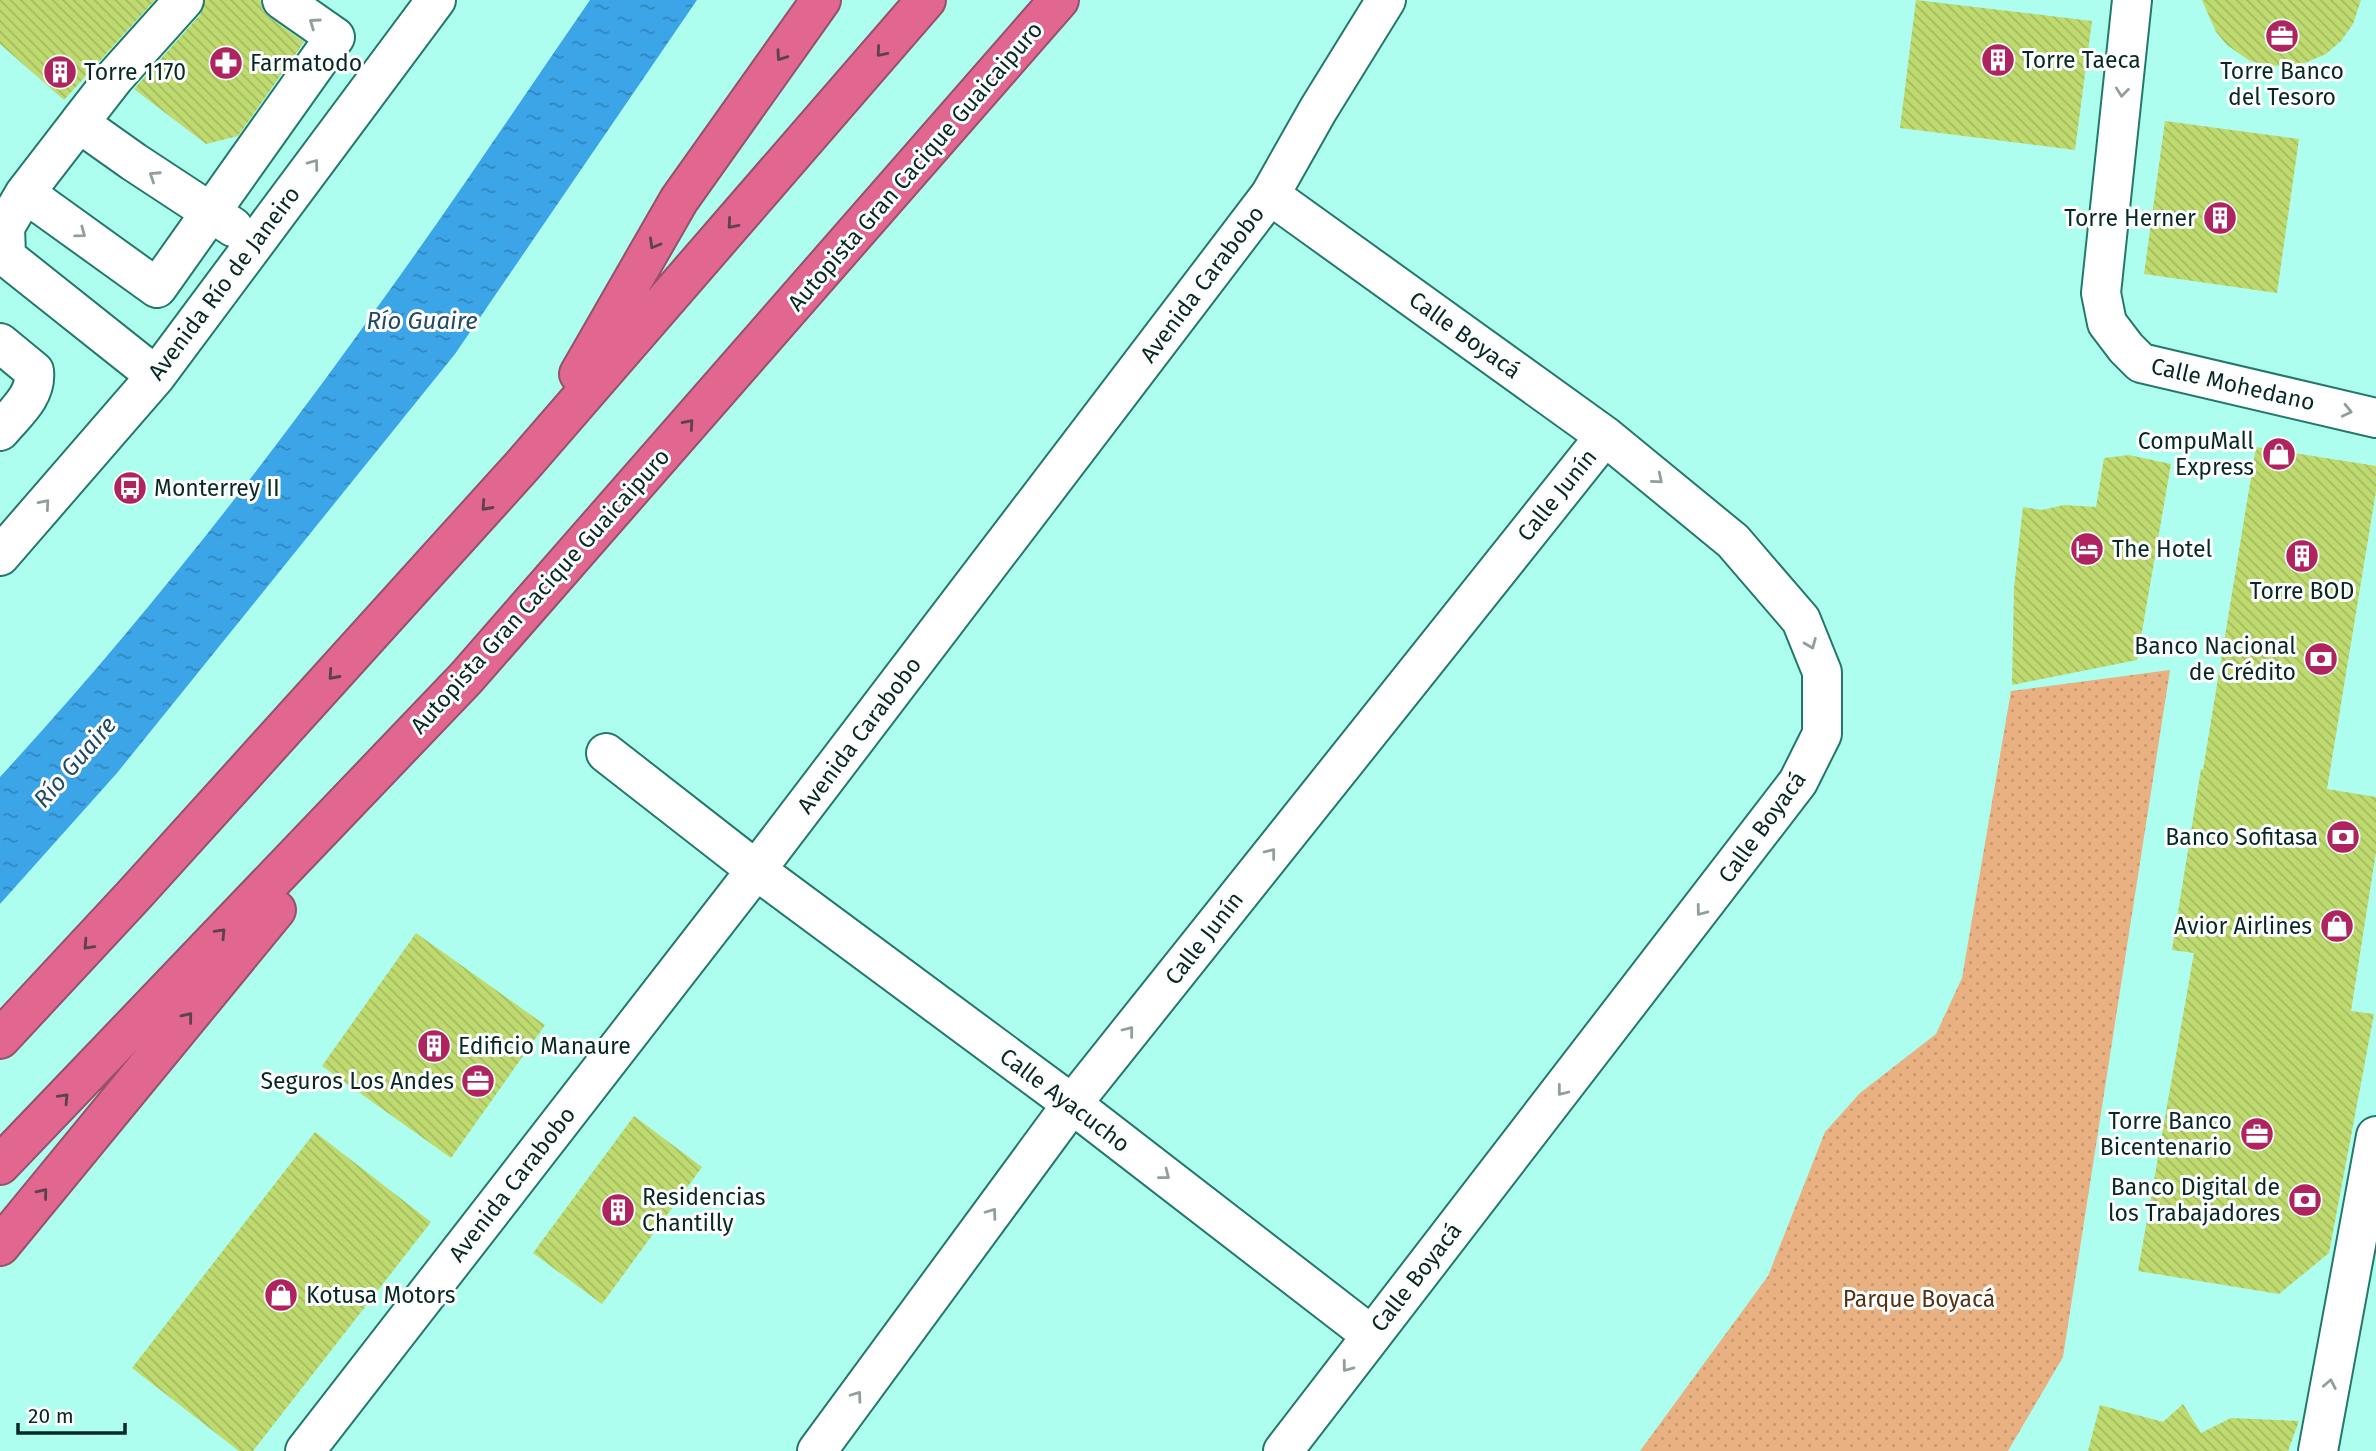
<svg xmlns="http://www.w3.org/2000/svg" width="2376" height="1451" font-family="'Fira Sans',sans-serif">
<defs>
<pattern id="park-dots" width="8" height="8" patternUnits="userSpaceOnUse" patternTransform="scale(1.75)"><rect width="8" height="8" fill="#e9b182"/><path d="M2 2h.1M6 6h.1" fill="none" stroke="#c69870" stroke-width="1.8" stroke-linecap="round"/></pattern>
<pattern id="water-ripples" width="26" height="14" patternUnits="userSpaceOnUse" patternTransform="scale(1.75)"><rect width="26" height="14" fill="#3ca5e8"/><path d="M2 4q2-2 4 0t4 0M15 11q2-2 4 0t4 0" fill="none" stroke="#3086bc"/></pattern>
<pattern id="building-back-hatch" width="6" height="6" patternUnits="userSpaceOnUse" patternTransform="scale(1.75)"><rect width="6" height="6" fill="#bfda6f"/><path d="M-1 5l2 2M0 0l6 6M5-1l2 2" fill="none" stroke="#a3bb60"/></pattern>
</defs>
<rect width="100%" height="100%" fill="#adfeee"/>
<path fill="url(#park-dots)" d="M2170 670 2063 1357 2008 1451H1640L1768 1276 1825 1132 1860 1093 1936 1034 1962 978 2011 691Z"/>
<path fill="url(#water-ripples)" d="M590 0H697L455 354 117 773 0 904V777C140 625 269 460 389 291 458 195 523 97 590 0Z"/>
<path fill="url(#building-back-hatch)" d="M0 0H155L64 100 0 44Z
M205 0H260L263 10 269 17 304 42 238 136 206 144 134 89 200 15Z
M1916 0 2092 21 2075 150 1900 128Z
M2202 0H2361L2353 24 2341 41 2326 54 2300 65 2272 66 2250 61 2227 45 2216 32Z
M2165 121 2299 139 2277 293 2144 274Z
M2256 447 2376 466V491L2327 789 2376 797V852L2351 1011 2374 1014 2329 1253 2279 1294 2138 1271 2194 953 2172 950 2201 769 2203 770Z
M2129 455 2171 464 2137 660 2012 685 2014 588 2023 507 2042 510 2064 505 2096 507 2104 458Z
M416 933 545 1025 451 1158 322 1066Z
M634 1116 702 1167 602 1304 533 1253Z
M315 1132 431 1222 253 1451H239L132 1368Z
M2183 1404 2201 1433 2231 1418 2299 1421 2288 1451H2088L2100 1405 2163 1422Z"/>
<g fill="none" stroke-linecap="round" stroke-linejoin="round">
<g stroke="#24786b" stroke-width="42">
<path id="minor" d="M2132 0 2101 293 2107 323 2126 348 2141 363 2376 418
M79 123 114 78 184 0
M25 193 157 288 335 37 282 0
M1270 195 1605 436 1733 541 1801 620 1822 672V734L1798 782 1283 1451
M0 252 156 376
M6 256 5 227 25 193 79 123 134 162 233 227
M0 343 34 371C37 396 15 413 0 431
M0 556 156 376 436 0
M606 753 756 870 1072 1104 1371 1335
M305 1451 756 870 1270 195 1318 110 1386 0
M817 1451 1072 1104 1605 436
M2318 1451 2376 1136"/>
</g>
<g stroke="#94516a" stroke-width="42">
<path id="highway" d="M579 374 679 200 821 0
M0 1039 134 895 523 465 926 0
M0 1165 466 678 1059 0
M0 1246 276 910"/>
</g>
<use href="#minor" stroke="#fff" stroke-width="38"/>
<use href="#highway" stroke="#e16690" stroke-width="38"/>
</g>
<defs><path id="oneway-chevron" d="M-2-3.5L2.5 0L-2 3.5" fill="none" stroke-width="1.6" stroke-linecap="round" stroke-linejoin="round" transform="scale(1.75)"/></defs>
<g stroke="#8f9f9c">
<use href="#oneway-chevron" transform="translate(314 23) rotate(-145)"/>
<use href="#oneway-chevron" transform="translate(2122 92) rotate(96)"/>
<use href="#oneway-chevron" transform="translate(314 164) rotate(-53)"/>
<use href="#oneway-chevron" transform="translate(154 176) rotate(-147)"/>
<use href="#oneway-chevron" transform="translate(81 233) rotate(36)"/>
<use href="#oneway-chevron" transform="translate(2347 411) rotate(13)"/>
<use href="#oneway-chevron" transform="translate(1658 479) rotate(40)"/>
<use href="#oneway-chevron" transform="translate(45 504) rotate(-49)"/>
<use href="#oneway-chevron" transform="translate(1811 644) rotate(68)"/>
<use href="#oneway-chevron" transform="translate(1271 853) rotate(-52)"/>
<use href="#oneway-chevron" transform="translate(1701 911) rotate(127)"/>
<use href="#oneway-chevron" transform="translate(1129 1031) rotate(-52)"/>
<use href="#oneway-chevron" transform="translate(1562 1091) rotate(128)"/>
<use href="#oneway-chevron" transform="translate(1165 1175) rotate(38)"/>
<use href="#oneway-chevron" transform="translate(992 1213) rotate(-54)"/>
<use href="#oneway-chevron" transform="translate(1347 1367) rotate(127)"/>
<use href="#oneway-chevron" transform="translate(2330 1384) rotate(-79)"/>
<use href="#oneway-chevron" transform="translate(857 1396) rotate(-54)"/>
</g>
<g stroke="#5e414f">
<use href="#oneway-chevron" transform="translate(881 52) rotate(131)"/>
<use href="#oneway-chevron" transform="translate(781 56) rotate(125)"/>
<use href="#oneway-chevron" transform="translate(732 224) rotate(131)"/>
<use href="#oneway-chevron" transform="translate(654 244) rotate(120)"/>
<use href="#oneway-chevron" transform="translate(689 424) rotate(-49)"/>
<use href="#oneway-chevron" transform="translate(486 506) rotate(132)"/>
<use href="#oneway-chevron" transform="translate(333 675) rotate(132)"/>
<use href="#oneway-chevron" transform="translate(221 933) rotate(-46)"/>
<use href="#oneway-chevron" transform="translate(88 945) rotate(133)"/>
<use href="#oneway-chevron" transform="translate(188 1017) rotate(-51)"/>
<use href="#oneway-chevron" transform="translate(64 1098) rotate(-46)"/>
<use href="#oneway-chevron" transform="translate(43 1193) rotate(-51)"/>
</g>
<defs>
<g id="office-disc" transform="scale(1.75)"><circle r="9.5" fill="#af235f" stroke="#fff"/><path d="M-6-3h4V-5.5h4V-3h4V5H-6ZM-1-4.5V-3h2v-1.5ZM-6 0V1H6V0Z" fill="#fff"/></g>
<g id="building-disc" transform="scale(1.75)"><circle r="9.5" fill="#af235f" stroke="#fff"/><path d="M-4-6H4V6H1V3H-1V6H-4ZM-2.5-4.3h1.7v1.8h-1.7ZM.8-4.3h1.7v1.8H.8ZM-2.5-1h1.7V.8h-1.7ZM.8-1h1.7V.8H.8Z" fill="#fff"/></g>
<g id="pharmacy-disc" transform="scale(1.75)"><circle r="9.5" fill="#af235f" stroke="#fff"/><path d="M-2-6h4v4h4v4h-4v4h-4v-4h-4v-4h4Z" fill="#fff"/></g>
<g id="shop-disc" transform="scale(1.75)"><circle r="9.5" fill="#af235f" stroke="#fff"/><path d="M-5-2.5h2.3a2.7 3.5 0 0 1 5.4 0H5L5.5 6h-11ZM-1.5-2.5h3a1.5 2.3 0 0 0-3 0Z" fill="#fff"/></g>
<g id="bus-disc" transform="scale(1.75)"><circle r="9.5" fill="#af235f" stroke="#fff"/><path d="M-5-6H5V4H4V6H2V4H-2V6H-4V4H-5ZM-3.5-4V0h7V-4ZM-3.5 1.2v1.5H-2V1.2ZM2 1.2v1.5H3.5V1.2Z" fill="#fff"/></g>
<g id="hotel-disc" transform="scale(1.75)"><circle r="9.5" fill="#af235f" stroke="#fff"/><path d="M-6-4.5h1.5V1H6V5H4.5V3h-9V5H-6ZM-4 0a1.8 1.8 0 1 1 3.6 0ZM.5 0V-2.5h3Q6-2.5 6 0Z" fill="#fff"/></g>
<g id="bank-disc" transform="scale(1.75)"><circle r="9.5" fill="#af235f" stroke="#fff"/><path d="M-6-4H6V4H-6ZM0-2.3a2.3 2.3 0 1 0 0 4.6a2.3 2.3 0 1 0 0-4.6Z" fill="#fff"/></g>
</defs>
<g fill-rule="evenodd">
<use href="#office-disc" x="2282" y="36"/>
<use href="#building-disc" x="1998" y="60"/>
<use href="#pharmacy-disc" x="226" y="63"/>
<use href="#building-disc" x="60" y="72"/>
<use href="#building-disc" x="2220" y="218"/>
<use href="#shop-disc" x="2279" y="454"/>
<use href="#bus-disc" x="130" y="488"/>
<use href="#hotel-disc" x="2087" y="549"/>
<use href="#building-disc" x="2302" y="556"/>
<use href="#bank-disc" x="2321" y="659"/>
<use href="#bank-disc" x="2343" y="837"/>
<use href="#shop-disc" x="2337" y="926"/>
<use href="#building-disc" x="434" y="1046"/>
<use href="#office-disc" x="478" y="1081"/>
<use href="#office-disc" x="2257" y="1134"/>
<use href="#bank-disc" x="2305" y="1200"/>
<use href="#building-disc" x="618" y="1210"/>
<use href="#shop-disc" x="281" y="1295"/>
</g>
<g text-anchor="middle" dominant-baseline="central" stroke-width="6" stroke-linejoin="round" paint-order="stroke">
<g font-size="23" fill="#062924" stroke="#fff" text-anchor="start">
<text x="2022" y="60">Torre Taeca</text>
<text x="250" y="63">Farmatodo</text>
<text x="2282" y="71" text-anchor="middle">Torre Banco<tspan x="2282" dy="26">del Tesoro</tspan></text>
<text x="84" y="72">Torre 1170</text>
<text x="2196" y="218" text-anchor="end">Torre Herner</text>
<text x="2254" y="441" text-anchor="end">CompuMall<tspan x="2254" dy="26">Express</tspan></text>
<text x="154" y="488">Monterrey II</text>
<text x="2112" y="549">The Hotel</text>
<text x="2302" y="591" text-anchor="middle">Torre BOD</text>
<text x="2296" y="646" text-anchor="end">Banco Nacional<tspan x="2296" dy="26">de Crédito</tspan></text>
<text x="2318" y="837" text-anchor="end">Banco Sofitasa</text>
<text x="2312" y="926" text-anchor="end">Avior Airlines</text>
<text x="458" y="1046">Edificio Manaure</text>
<text x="454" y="1081" text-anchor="end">Seguros Los Andes</text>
<text x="2232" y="1121" text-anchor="end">Torre Banco<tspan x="2232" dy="26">Bicentenario</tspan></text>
<text x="2280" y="1187" text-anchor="end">Banco Digital de<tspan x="2280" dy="26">los Trabajadores</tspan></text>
<text x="642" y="1197">Residencias<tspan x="642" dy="26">Chantilly</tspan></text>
<text x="306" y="1295">Kotusa Motors</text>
</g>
<g font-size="23" fill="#062924" stroke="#fff">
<text transform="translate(915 166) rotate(-49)">Autopista Gran Cacique Guaicaipuro</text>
<text transform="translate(224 283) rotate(-53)">Avenida Río de Janeiro</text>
<text transform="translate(1202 284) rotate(-53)">Avenida Carabobo</text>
<text transform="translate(1465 335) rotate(36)">Calle Boyacá</text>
<text transform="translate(2233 384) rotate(13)">Calle Mohedano</text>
<text transform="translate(1557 495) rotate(-51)">Calle Junín</text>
<text transform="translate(540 591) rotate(-48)">Autopista Gran Cacique Guaicaipuro</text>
<text transform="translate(859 735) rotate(-53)">Avenida Carabobo</text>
<text transform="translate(1762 827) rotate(-54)">Calle Boyacá</text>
<text transform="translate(1204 938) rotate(-52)">Calle Junín</text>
<text transform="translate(1065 1100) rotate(37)">Calle Ayacucho</text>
<text transform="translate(512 1184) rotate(-52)">Avenida Carabobo</text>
<text transform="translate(1416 1277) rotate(-52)">Calle Boyacá</text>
</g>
<g font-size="23" fill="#543212" stroke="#fff">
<text x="1919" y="1299">Parque Boyacá</text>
</g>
<g font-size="24" font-style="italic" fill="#214a66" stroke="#fff">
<text x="422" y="321">Río Guaire</text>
<text transform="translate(75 762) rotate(-49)">Río Guaire</text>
</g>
</g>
<path d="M18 1423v10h107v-10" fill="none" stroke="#062924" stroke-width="3.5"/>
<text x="28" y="1423" font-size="21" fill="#062924" stroke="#ffffff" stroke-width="5" paint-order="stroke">20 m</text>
</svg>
